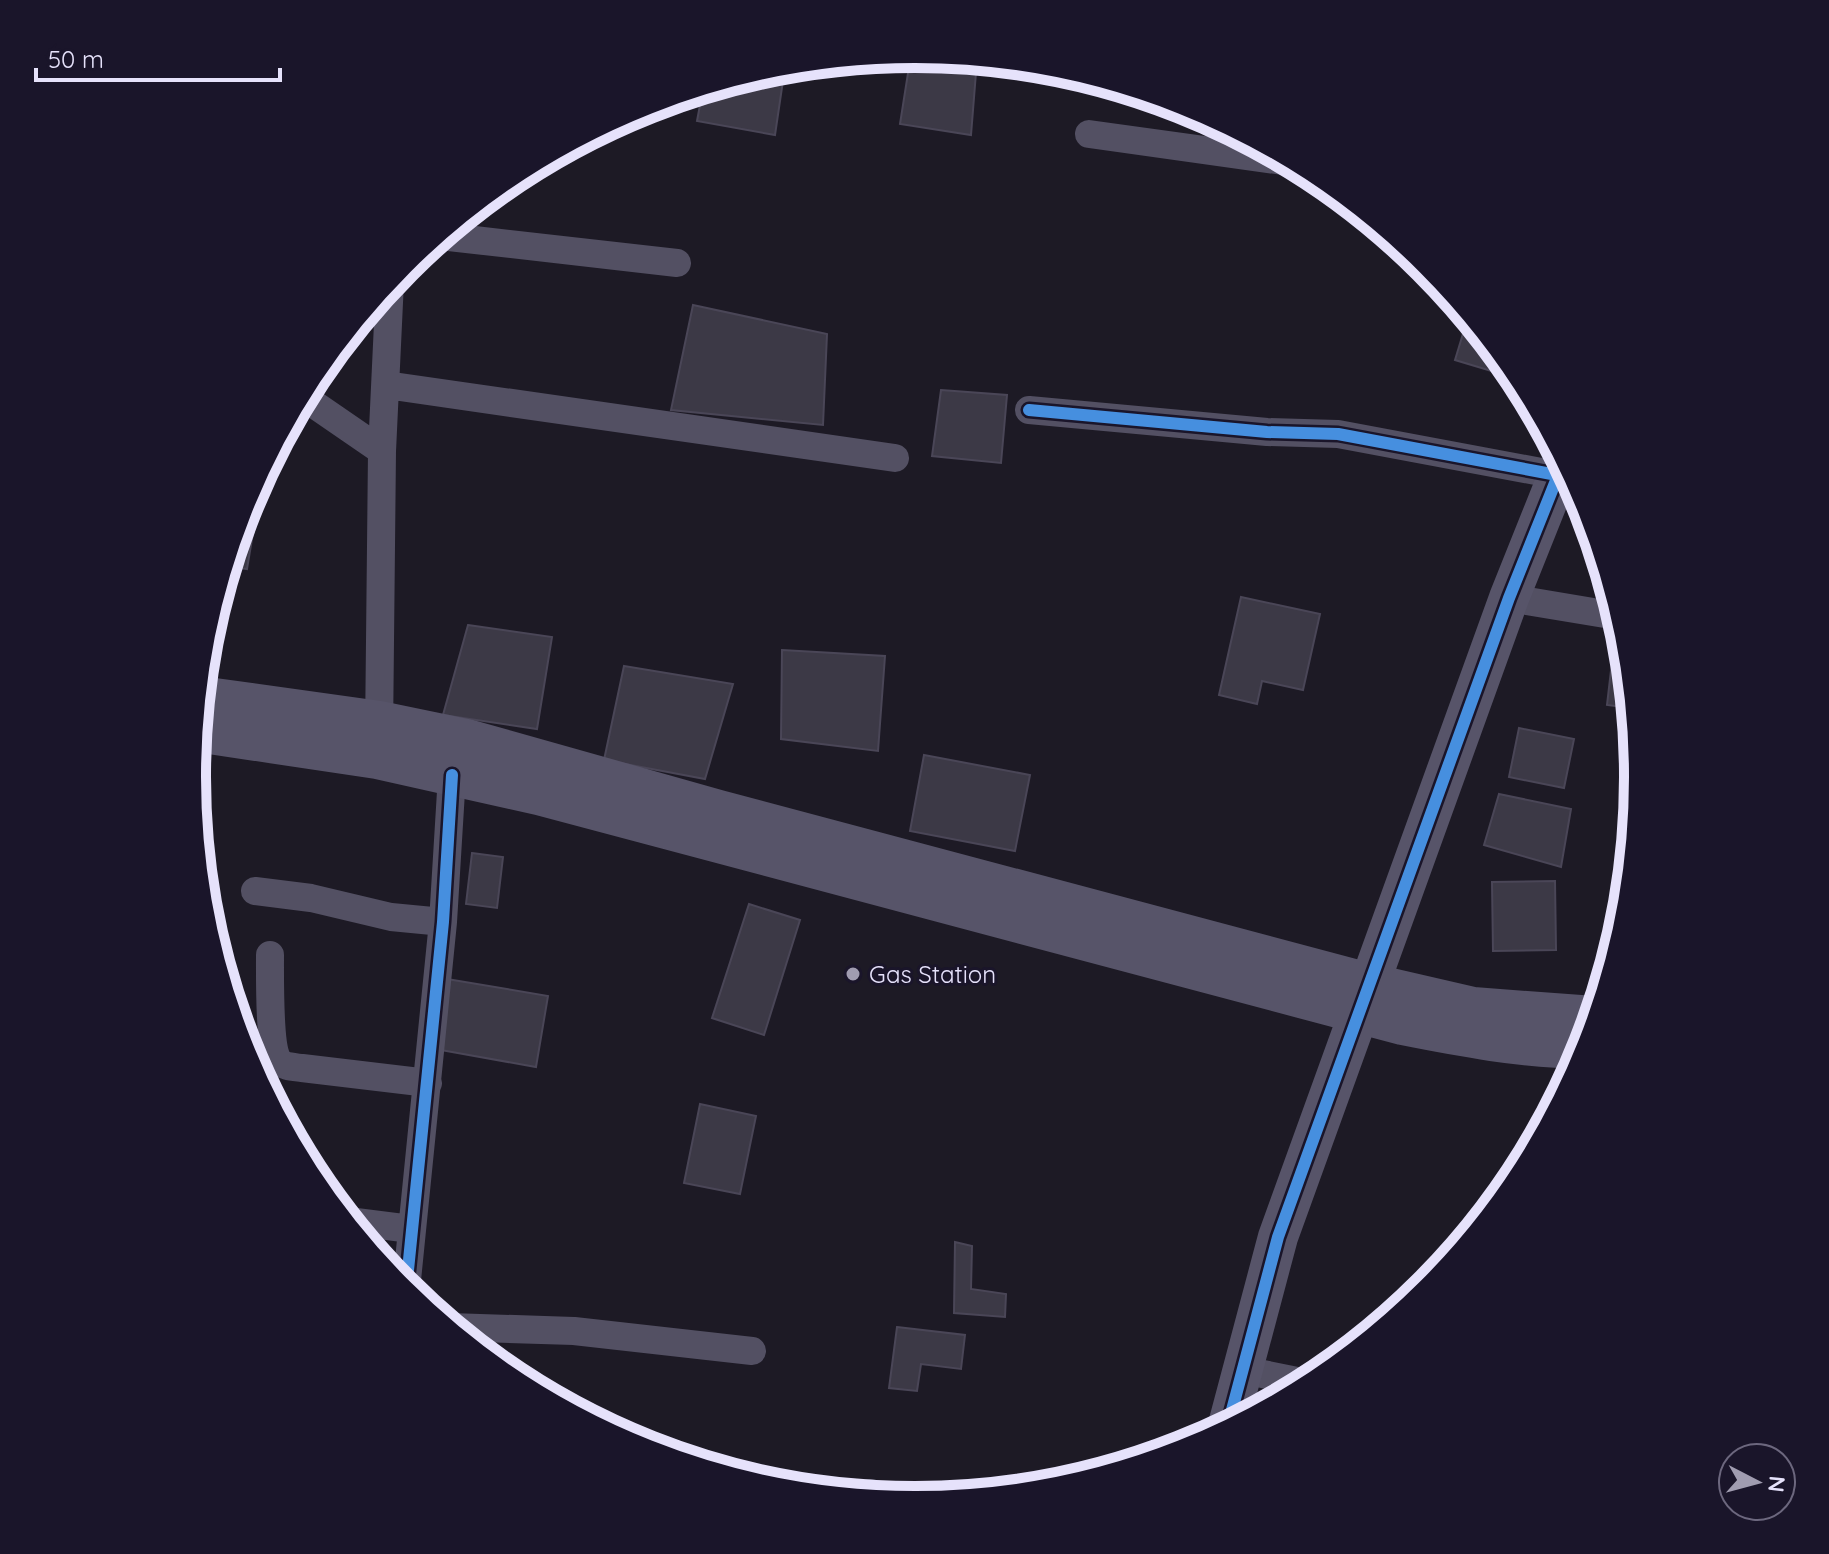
<svg xmlns="http://www.w3.org/2000/svg" width="1829" height="1554" font-family="Quicksand,sans-serif">
<rect width="100%" height="100%" fill="#1d1a25"/>
<path fill="#3c3946" stroke="#4a4657" stroke-width="2" d="M911 54 977 60 971 135 900 124Z
M785 67 775 135 697 121 703 89Z
M506 181V200L486 198Z
M693 305 827 334 823 425 671 410Z
M1468 317 1516 376 1518 379 1455 360Z
M941 390 1007 395 1001 463 932 456Z
M264 467 247 569 227 566 247 500Z
M1241 597 1320 614 1303 690 1262 681 1257 704 1219 695Z
M468 625 552 637 537 729 443 715Z
M782 650 885 656 878 751 781 739Z
M1613 653 1625 654 1631 708 1607 705Z
M624 666 733 684 705 779 604 760Z
M1519 728 1574 739 1564 788 1509 777Z
M924 755 1030 775 1015 851 910 831Z
M1499 794 1571 809 1561 867 1484 845Z
M472 853 503 857 497 908 466 904Z
M1555 881 1556 950 1493 951 1492 882Z
M749 904 800 920 764 1035 712 1018Z
M447 979 548 996 536 1067 435 1049Z
M700 1104 756 1116 740 1194 684 1183Z
M955 1242 972 1246 971 1289 1006 1294 1005 1317 954 1313Z
M897 1327 965 1335 961 1369 921 1364 917 1391 889 1388Z"/>
<g fill="none" stroke-linecap="round" stroke-linejoin="round">
<path stroke="#535063" stroke-width="28" d="M1089 134 1290 162
M440 236 677 263
M386 385 895 458
M302 396 382 451
M1029 410 1267 432 1338 434 1557 475
M1509 598 1617 616
M379 736 382 451 390 281
M255 891 311 898 391 917 443 922
M270 955C270 975 269 1046 278 1060 283 1067 294 1067 302 1068L428 1083
M348 1221 411 1229
M406 1290 443 922 452 775
M450 1327 574 1331 752 1351
M1243 1370 1307 1383
M870 1493 889 1497"/>
<path stroke="#575469" stroke-width="40" d="M200 696 380 721 467 739 719 810 1369 983 1473 1007 1594 1016
M196 732 377 759 538 795 1402 1025C1462 1037 1522 1048 1584 1049
M1228 1425 1278 1237 1509 598 1563 463"/>
<g stroke="#1a152a" stroke-width="17">
<path id="cycleway" d="M1029 410 1267 432 1338 434 1557 475
M406 1290 443 922 452 775
M1228 1425 1278 1237 1509 598 1563 463"/>
</g>
<use href="#cycleway" stroke="#468fdf" stroke-width="12"/>
</g>
<circle fill="#a09cb0" stroke="#1a152a" stroke-width="3" cx="853" cy="974" r="8"/>
<g text-anchor="middle" dominant-baseline="central" stroke-width="6" stroke-linejoin="round" paint-order="stroke">
<g font-size="24" fill="#e6e2fb" stroke="#1a152a" text-anchor="start">
<text x="869" y="974">Gas Station</text>
</g>
</g>
<path d="M0 0H1829V1554H0ZM206 777a709 709 0 1 1 1418 0a709 709 0 1 1-1418 0Z" fill="#1a152a" fill-rule="evenodd"/>
<path fill="none" stroke="#e6e2fb" stroke-width="10" d="M206 777a709 709 0 1 1 1418 0a709 709 0 1 1-1418 0Z"/>
<g transform="translate(1757 1482) rotate(96)"><circle r="38" fill="#1a152a" stroke="#6c677e" stroke-width="2"/>
<path d="M0-6L14 30L0 20L-14 30Z" fill="#a09cb0"/>
<text y="-12" font-size="22" font-weight="bold" text-anchor="middle" fill="#e6e2fb">N</text>
</g>
<path d="M36 68v12h244v-12" fill="none" stroke="#e6e2fb" stroke-width="4"/>
<text x="48" y="68" font-size="24" fill="#e6e2fb" stroke="#1a152a" stroke-width="6" paint-order="stroke">50 m</text>
</svg>
